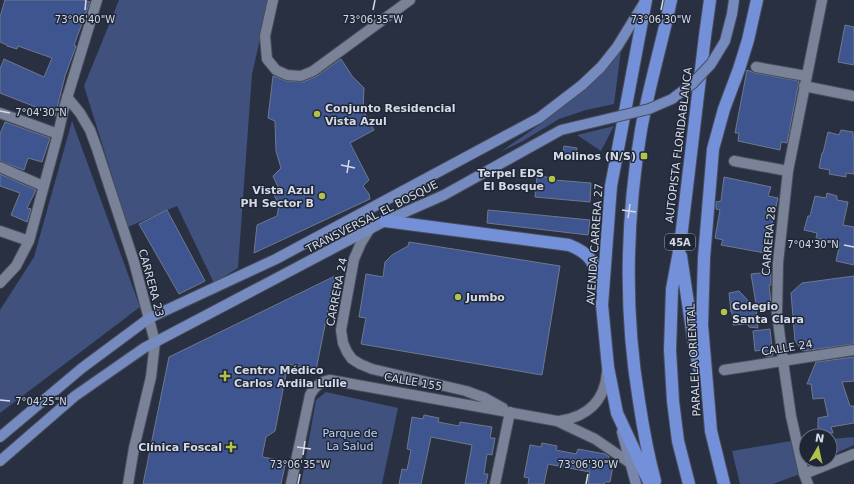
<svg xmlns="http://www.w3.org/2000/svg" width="854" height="484" font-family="'DejaVu Sans',sans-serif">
<rect width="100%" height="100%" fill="#293042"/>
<path fill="#3f517c" d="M119 0H269L252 74 238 268 214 283 177 206 128 227 84 86Z
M621 50 614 104 586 110 559 119 523 141 500 152C544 122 588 92 621 50Z
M72 121 140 307 0 413V310L34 257Z
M614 126 601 151 577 135Z
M326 392 398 408 382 484H301L316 400Z
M854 437V445L830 456V439Z
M791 441 800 474 773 484H740L732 451Z"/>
<path fill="#3e558f" stroke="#6f788c" d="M5 0H82L90 2 74 45 76 46 65 76 55 116 45 113 46 111 0 93V69L4 59 44 77 52 58 18 46 17 49 7 46V45L0 42V17Z
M845 25 854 27V65L838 62Z
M341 59 352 76 364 88 363 110 374 130 350 143 369 180 363 186 369 194 370 199 254 253 257 225 277 216 279 205 272 191 279 189 273 176 281 168 276 151 275 121 268 118 273 76 286 81 303 82 317 76Z
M747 70 755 73 799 81 787 143 781 142 780 150 738 141 739 133H735Z
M5 122 50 138 42 162 28 158 24 170 0 161V134Z
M841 130 853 132V138H854V174L846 173V177L829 174 830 170 819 168 822 153H823L828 132 839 135Z
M564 146 577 148 575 160 562 158Z
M0 174 36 190 27 208 31 209 27 222 11 215 20 193 0 186Z
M537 176 555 178 554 180 591 183 590 202 535 197Z
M724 177 771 187 768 196 778 198 765 253 721 245 723 240 715 238 720 210 716 209V202L721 201Z
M827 193 837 196V200L848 202 843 225 854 227V265L836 261 840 243 816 238 817 233 804 230 808 216H810L815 196 826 198Z
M167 210 205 281 179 294 139 224Z
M488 210 590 220 588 235 487 223Z
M409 242 560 266 542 375 361 344 366 318 359 317 366 274 383 277 385 262 392 255 408 246Z
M771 272V285H769L771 303 756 304 751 274Z
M335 276 316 370 288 364 275 431 266 437 262 457 286 461 281 484H143L169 357Z
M854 276V344L803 351 795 341 791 293 802 283Z
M739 291 756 309 758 328 749 327 748 324 733 325 732 312H731L729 293Z
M770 329 773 356 766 357 764 350 755 351 753 331Z
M854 357V381L842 382 850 406H854V423L831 427 833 433 818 431V418L828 416 824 398 813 399 811 384H807L816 362Z
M424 415 439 418 438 422 459 426 460 422 492 427 490 438H495L492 455 487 454 484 474H488L486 484H465L472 445 431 437 421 484H399L402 469 407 470 411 450 407 449 412 417 423 419Z
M542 443 557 446 556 450 576 454 578 449 605 454 609 457 608 465 613 466 610 482H605L604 484H588L590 472 548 464 544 484H528L529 478 524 477 530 445 541 447Z"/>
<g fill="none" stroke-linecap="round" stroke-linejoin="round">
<g stroke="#494e5d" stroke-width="12">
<path id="street" d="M273 0 265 36 267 59 276 70 287 75 301 76 313 71 410 0
M756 67 806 76
M804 86 854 96
M67 97 80 113 90 130 97 149 134 262 155 342 151 377 134 448 128 484
M0 113 58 134
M734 161 788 171
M0 167 43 186
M369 230 361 243 354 259 341 330 343 343 347 352 352 359 360 364 372 369 466 391 485 398 503 408
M0 231 29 241
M0 283 16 266 29 241 58 134 64 108 97 0
M724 370 854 350
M559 421C587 417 605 401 607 372
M804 474 854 454
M291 484 310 395C315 386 320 382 330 380L557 421 595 439 630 463
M495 484 510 412
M808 484 804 474 791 416 783 361 777 313 778 263 788 171 822 0"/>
</g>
<g stroke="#494e5d" stroke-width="12">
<path id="secondary" d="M622 432 636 484"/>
</g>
<g stroke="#494e5d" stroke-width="12">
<path id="primary" d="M0 437 82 368 148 319 160 313 276 259 539 118 582 85 601 67 617 47 644 3
M0 461 75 396 144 348 385 221 444 195"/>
</g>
<g stroke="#494e5d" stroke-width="14">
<path id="highway" d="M646 0 611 186 602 305 608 367 617 413 650 484
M385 221 569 245C590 253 596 263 599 286
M681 256 693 337 699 368
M655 481C648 455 643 428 639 401 624 311 626 220 641 130 649 86 662 43 671 0
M689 484 678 441 673 401 670 350 672 289 680 246 705 36 710 0
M724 484 711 431 702 325 704 258 713 149 724 109 739 69 748 40 757 0"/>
</g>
<use href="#street" stroke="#798297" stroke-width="10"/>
<use href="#secondary" stroke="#7786aa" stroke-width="10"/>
<use href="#primary" stroke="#758abe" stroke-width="10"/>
<use href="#highway" stroke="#7390d8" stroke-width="12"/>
<g stroke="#494e5d" stroke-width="12" stroke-linecap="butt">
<path id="primary-bridge" d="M444 195 561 130 649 109 672 99 692 84 711 64 725 41 732 14 734 0"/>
</g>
<use href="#primary-bridge" stroke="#758abe" stroke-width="10"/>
</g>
<path fill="none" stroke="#d5dae6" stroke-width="1.5" d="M85 10 86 0M373 10 375 0M661 10 663 0M0 111 10 113M341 165 355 168M347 173 349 160M622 210 636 212M628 218 630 204M844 245 854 247M0 400 10 401M297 447 311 449M303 455 305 441M298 484 300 474M586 484 588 474"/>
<g fill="#b3c24b" stroke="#1f2737" stroke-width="1.5">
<circle cx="317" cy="114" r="4"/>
<rect x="640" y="152" width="8" height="8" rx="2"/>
<circle cx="552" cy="179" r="4"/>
<circle cx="322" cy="196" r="4"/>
<circle cx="458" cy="297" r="4"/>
<circle cx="724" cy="312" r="4"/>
<path d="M223 370h4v4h4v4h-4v4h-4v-4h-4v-4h4z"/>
<path d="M229 441h4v4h4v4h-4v4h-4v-4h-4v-4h4z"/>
</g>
<g text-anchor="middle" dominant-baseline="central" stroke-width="3" stroke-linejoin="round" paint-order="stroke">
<rect fill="#1f2737" stroke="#9ea4b2" stroke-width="1" x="665" y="234" width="30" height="16" rx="3"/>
<g font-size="10" font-weight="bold" fill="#d5dae6">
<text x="680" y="242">45A</text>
</g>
<g font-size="11" font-weight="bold" fill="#d5dae6" stroke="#1f2737" text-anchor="start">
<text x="325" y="108">Conjunto Residencial<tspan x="325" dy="13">Vista Azul</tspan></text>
<text x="636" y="156" text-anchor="end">Molinos (N/S)</text>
<text x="544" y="173" text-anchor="end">Terpel EDS<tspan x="544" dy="13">El Bosque</tspan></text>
<text x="314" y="190" text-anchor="end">Vista Azul<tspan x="314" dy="13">PH Sector B</tspan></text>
<text x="466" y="297">Jumbo</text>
<text x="732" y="306">Colegio<tspan x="732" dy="13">Santa Clara</tspan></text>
<text x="234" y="370">Centro Médico<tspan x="234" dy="13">Carlos Ardila Lulle</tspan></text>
<text x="222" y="447" text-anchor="end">Clínica Foscal</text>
</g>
<g font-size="11" fill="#d5dae6" stroke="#1f2737">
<text transform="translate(679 145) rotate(-83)">AUTOPISTA FLORIDABLANCA</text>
<text transform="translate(372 217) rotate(-27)">TRANSVERSAL EL BOSQUE</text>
<text transform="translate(769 241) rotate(-85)">CARRERA 28</text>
<text transform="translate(595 244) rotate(-86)">AVENIDA CARRERA 27</text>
<text transform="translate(151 283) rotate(75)">CARRERA 23</text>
<text transform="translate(337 292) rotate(-79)">CARRERA 24</text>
<text transform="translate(787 348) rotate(-9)">CALLE 24</text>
<text transform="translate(694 360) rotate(-93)">PARALELA ORIENTAL</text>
<text transform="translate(413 382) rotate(10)">CALLE 155</text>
</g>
<g font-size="11" fill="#c1d1f4" stroke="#1f2737">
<text x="350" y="433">Parque de<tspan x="350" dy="13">La Salud</tspan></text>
</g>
</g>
<g font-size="10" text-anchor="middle" fill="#d5dae6" stroke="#1f2737" stroke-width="3" stroke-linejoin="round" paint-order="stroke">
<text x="85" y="23">73°06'40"W</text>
<text x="373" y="23">73°06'35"W</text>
<text x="661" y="23">73°06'30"W</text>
<text x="41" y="116">7°04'30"N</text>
<text x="813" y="248">7°04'30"N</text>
<text x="41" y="405">7°04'25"N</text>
<text x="300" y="468">73°06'35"W</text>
<text x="588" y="468">73°06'30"W</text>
</g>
<g transform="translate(818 448) rotate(9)"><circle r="19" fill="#1f2737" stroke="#686f7d"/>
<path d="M0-3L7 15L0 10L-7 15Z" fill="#b3c24b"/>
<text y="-6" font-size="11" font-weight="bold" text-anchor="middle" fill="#d5dae6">N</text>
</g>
</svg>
